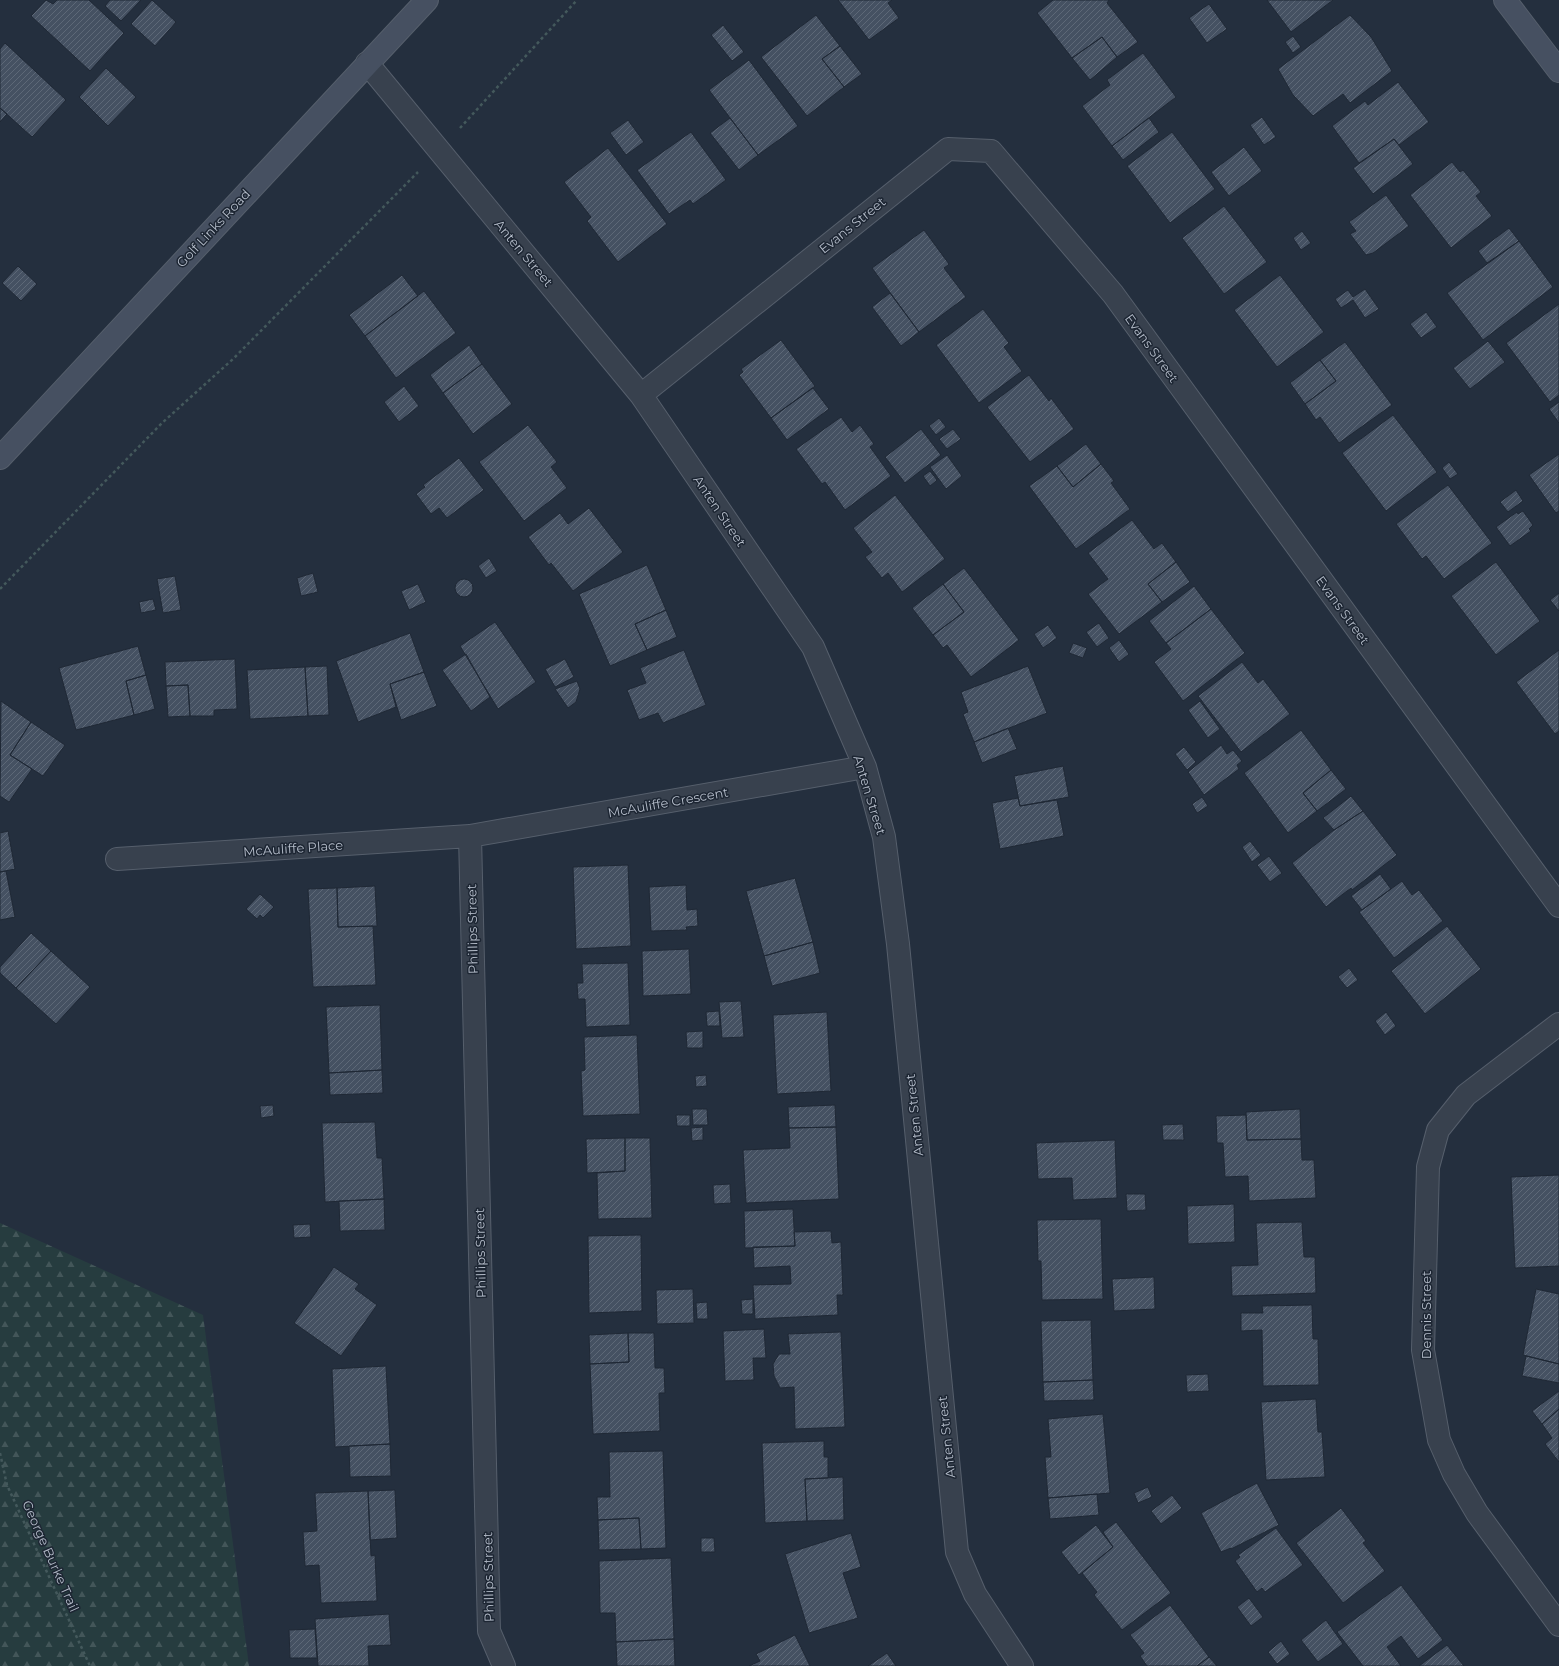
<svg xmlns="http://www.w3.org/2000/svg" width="1559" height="1666" font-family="Montserrat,sans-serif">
<defs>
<pattern id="forest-firs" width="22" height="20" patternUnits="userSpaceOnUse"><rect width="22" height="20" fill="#263c3f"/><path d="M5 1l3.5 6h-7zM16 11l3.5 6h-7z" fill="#435659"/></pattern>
<pattern id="building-hatch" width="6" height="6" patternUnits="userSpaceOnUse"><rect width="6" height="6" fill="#455162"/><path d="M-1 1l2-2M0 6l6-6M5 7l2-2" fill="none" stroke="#5d6877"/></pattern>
</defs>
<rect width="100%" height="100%" fill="#242f3e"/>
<path fill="url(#forest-firs)" d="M0 1223 203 1315 249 1666H0Z"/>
<path fill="url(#building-hatch)" stroke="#1f2835" d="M46 0 53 4 57 0H89L124 33 90 71 31 16Z
M110 0H141L121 21 105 6Z
M152 0 176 22 155 46 131 24Z
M838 0H892L888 3 899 18 869 40Z
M1053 0H1109L1107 3 1138 42 1117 57 1102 37 1072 58 1037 13Z
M1267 0H1333L1291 32Z
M1209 4 1227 29 1207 43 1189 18Z
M816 15 840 46 822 59 844 87 807 116 761 57Z
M1350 15 1371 37 1392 71 1350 103 1343 94 1313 116 1293 95 1278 69Z
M723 25 744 52 732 61 711 35Z
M1293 36 1301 47 1293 53 1285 42Z
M1102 37 1117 57 1090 80 1072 58Z
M5 43 66 100 32 137 0 108V49Z
M840 46 862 74 844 87 822 59Z
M1143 53 1176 97 1112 146 1082 106 1110 85 1107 80Z
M749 60 798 126 758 155 709 90Z
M106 68 136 97 108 126 79 97Z
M1398 82 1429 122 1399 145 1394 139 1359 163 1332 126 1365 101 1368 105Z
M0 108 7 114 0 122Z
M1262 117 1276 137 1264 145 1250 125Z
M730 118 758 155 739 170 710 133Z
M1149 118 1159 132 1123 160 1112 146Z
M628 120 644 142 626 155 610 133Z
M691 132 726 180 693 204 690 200 669 214 637 170Z
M1172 132 1215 189 1170 223 1127 166Z
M1394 139 1413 164 1373 194 1353 168Z
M1244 147 1262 171 1229 196 1211 172Z
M608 148 667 224 618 262 587 221 591 217 564 182Z
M1452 162 1460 172 1463 170 1481 192 1476 196 1492 216 1451 248 1410 195Z
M1386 195 1409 226 1373 253 1366 255 1350 234 1356 231 1349 222Z
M1224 206 1267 262 1224 294 1182 238Z
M1509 228 1519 241 1487 263 1478 251Z
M924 230 949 264 944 268 966 297 919 332 872 268Z
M1302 231 1311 243 1301 250 1293 238Z
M1519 241 1553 287 1483 340 1447 293Z
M18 266 37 284 21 301 2 283Z
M402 275 418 296 365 336 349 315Z
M1280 275 1324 332 1277 367 1234 310Z
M1365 289 1379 309 1365 318 1353 300 1341 308 1335 299 1348 290 1353 297Z
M424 291 456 333 396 378 365 336Z
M890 293 919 332 901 346 872 307Z
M1559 304V395L1550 402 1506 343Z
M983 309 1009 343 1004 347 1022 371 979 403 936 345Z
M1426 312 1437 327 1421 338 1410 324Z
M781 340 815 386 771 418 739 375 743 372 741 369Z
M1488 341 1505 362 1470 389 1453 368Z
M1345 342 1392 405 1339 443 1320 417 1316 420 1305 404 1336 381 1320 360Z
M469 345 482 364 443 393 430 375Z
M1320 360 1336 381 1305 404 1290 383Z
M482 364 512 404 473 434 443 393Z
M1029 375 1049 401 1051 398 1074 429 1030 462 987 407Z
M404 386 419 406 399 422 384 402Z
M813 388 829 409 787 440 771 418Z
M1559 402V423L1549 409Z
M1393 415 1437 472 1386 511 1342 453Z
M841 417 852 432 860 425 874 444 870 447 891 476 845 510 825 482 822 484 796 449Z
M939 418 946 427 936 435 929 426Z
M528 425 557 462 551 467 567 488 524 521 479 462Z
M921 429 941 455 905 483 885 457Z
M953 429 961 439 947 449 939 439Z
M1086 444 1101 464 1073 487 1057 466Z
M1559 454V511L1556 513 1529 475Z
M947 455 962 476 946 489 930 467Z
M459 458 484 490 447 518 439 508 431 514 416 494 425 487 423 485Z
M1449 462 1458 474 1450 479 1442 468Z
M1101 464 1114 481 1111 483 1130 509 1076 549 1029 486 1057 466 1073 487Z
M930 471 937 480 930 486 923 476Z
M1448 485 1492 543 1444 579 1426 556 1422 559 1396 524Z
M1516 490 1523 501 1508 512 1500 502Z
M895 495 945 559 902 592 888 573 882 578 865 557 872 552 853 528Z
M589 508 623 552 573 591 551 563 549 565 528 537 560 513 568 524Z
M1523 511 1533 525 1529 529 1531 531 1510 546 1496 527 1517 512 1518 514Z
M1132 520 1154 549 1162 543 1176 562 1148 584 1162 602 1119 634 1088 594 1108 579 1088 553Z
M489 558 497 571 486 578 478 566Z
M1176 562 1190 582 1162 602 1148 584Z
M1496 562 1540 621 1496 655 1451 596Z
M647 565 666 610 635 624 647 650 610 666 579 594Z
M964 568 1019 640 971 677 947 645 943 648 933 635 964 612 943 584Z
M313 573 318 592 301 596 297 578Z
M175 576 181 610 163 613 157 579Z
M455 588a9 9 0 1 1 18 0a9 9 0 1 1-18 0Z
M418 584 426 602 409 610 401 591Z
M943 584 964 612 933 635 912 608Z
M1194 586 1211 609 1166 643 1149 621Z
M1559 593V611L1550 600Z
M153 599 156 610 141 613 139 602Z
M1211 609 1245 653 1183 701 1154 662 1171 649 1166 643Z
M666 610 677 637 647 650 635 624Z
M495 622 536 682 498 709 460 646Z
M1099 623 1109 638 1097 647 1086 632Z
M1048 625 1057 638 1043 648 1034 634Z
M410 633 424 672 390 684 396 707 358 722 336 661Z
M1119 640 1129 654 1119 662 1109 648Z
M1073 643 1087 648 1083 658 1069 653Z
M138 646 146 675 126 681 134 715 76 730 59 668Z
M684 650 706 705 663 723 658 713 639 720 627 690 646 683 640 668Z
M1559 650V731L1555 734 1516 682Z
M466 654 490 697 471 711 442 670Z
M235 659 237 709 214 710V716H190L188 685 166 686 165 662Z
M565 659 574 677 555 687 545 669Z
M1242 662 1258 683 1263 679 1290 714 1241 752 1198 696Z
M327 666 329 715 308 716 305 667Z
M1028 666 1047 713 974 742 963 714 968 712 961 692Z
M305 667 308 716 250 719 247 670Z
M424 672 437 706 401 720 390 684Z
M146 675 155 709 134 715 126 681Z
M577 681 580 689 576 702 568 708 555 689Z
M188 685 190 716 168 717 166 686Z
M1 701 31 722 10 755 32 769 9 802 0 796Z
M1200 701 1220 729 1208 738 1188 710Z
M31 722 65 745 43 776 10 755Z
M1008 728 1017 749 982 763 974 742Z
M1301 730 1331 770 1303 793 1317 811 1288 833 1244 773Z
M1221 745 1227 754 1233 750 1242 761 1237 765 1239 769 1204 795 1188 772Z
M1184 747 1196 762 1187 770 1175 754Z
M1063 766 1069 797 1020 806 1014 776Z
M1331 770 1346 789 1317 811 1303 793Z
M1351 796 1363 811 1334 830 1323 818Z
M1202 797 1208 806 1197 813 1192 804Z
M1018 798 1020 806 1057 800 1064 836 1000 849 992 803Z
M1363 811 1397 855 1352 890 1351 888 1326 907 1292 863 1334 830Z
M8 831 15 869 0 872V833Z
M1250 841 1261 855 1252 862 1242 847Z
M1269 856 1282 873 1270 882 1257 865Z
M628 865 631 946 576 949 573 867Z
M6 871 15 917 0 920V872Z
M1380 874 1391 889 1362 910 1351 896Z
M795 878 813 942 764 956 746 891Z
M1402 881 1412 895 1419 890 1443 921 1394 958 1359 912Z
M686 885 687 910 697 909 698 926 686 927 687 930 651 931 649 887Z
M375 886 377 926 338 927 337 888Z
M337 888 338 927 373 926 376 985 313 987 308 889Z
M260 894 274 907 263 918 260 915 257 919 246 909Z
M1447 926 1481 969 1425 1014 1391 971Z
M31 933 51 951 16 988 0 973V967Z
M813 942 820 973 772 986 764 956Z
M689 949 691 994 643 996 642 951Z
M51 951 90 987 56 1024 16 988Z
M628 963 630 1025 586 1027 585 999H578L577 983H583L582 964Z
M1349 968 1358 980 1347 988 1338 977Z
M741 1001 744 1037 722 1038 719 1002Z
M380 1005 382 1070 329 1073 326 1007Z
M719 1011 720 1026H707L706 1012Z
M827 1012 831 1091 777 1094 773 1015Z
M1386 1012 1396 1026 1385 1035 1375 1021Z
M703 1031V1048H687L686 1032Z
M637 1035 640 1114 583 1116 581 1071 585 1070 584 1037Z
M382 1070 383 1093 330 1095 329 1073Z
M706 1075 707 1086 696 1087 695 1076Z
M273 1105 274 1116 261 1118 260 1106Z
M835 1105 836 1127 789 1128 788 1107Z
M692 1109H707L708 1125H693Z
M1300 1109 1301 1139 1247 1140 1246 1112Z
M676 1115H690V1126H677Z
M1246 1115 1247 1140 1301 1139 1302 1160H1314L1316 1198 1249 1201 1248 1176 1225 1177 1223 1143H1217L1216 1116Z
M375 1122 377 1158H382L384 1199 325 1202 322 1123Z
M1183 1124 1184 1140H1163L1162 1125Z
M703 1127V1140L692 1141 691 1128Z
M836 1127 839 1199 746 1203 743 1150 790 1148 789 1128Z
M625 1138V1171L587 1173 586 1139Z
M625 1138H650L652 1218 598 1219 597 1173 625 1171Z
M1115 1140 1117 1198 1073 1200 1072 1178 1038 1179 1036 1143Z
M1559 1175V1266L1515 1268 1511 1177Z
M730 1184 731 1203 714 1204 713 1185Z
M1126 1194H1145L1146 1210 1127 1211Z
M384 1199 385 1230 340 1231 339 1201Z
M1234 1204 1235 1242 1188 1244 1187 1206Z
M793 1209 795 1246 745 1248 744 1211Z
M1101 1219 1103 1299 1042 1300 1041 1261H1038L1037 1220Z
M1302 1222 1304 1257H1315L1316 1293 1232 1296 1231 1266 1258 1265 1256 1223Z
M310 1224 311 1237 294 1238 293 1225Z
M831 1231 832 1243 841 1242 843 1295H837L838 1315 755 1319 753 1285 791 1284 790 1266 754 1268 753 1247 795 1246 794 1232Z
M641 1235 642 1311 589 1313 588 1236Z
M334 1267 359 1284 355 1289 377 1305 341 1356 294 1323Z
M1154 1277 1155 1309 1114 1311 1112 1279Z
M693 1289 694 1323 657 1324 656 1290Z
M1536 1289 1559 1294V1364L1523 1355Z
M753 1299V1314H742L741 1300Z
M707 1302 708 1319H697L696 1303Z
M1312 1305 1313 1339H1318L1319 1385 1263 1386 1262 1330 1241 1331V1313H1263L1262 1306Z
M1091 1320 1093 1380 1043 1382 1041 1321Z
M764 1329 766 1358H753L754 1380 725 1381 723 1331Z
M841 1332 845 1427 795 1429 794 1387 780 1388 774 1376 773 1364 779 1354H790L788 1334Z
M628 1333H654L655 1368H664L665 1393H659L660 1431 593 1434 590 1364 629 1362Z
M628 1333 629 1362 590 1364 589 1335Z
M1526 1356 1559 1364V1383L1522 1376Z
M386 1366 390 1444 335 1447 332 1369Z
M1208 1374 1209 1391 1187 1392 1186 1375Z
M1093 1380 1094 1400 1044 1401 1043 1382Z
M1559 1391V1409L1542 1424 1532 1411Z
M1316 1399 1318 1432H1322L1325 1477 1266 1480 1261 1402Z
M1559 1409V1462L1545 1444 1552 1438 1542 1424Z
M1103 1414 1110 1493 1048 1498 1045 1457H1051L1048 1419Z
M824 1441V1457H828V1478L805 1479 807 1521 765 1523 762 1443Z
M390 1444 391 1476 350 1477 349 1446Z
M663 1451 666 1548 641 1549 639 1518 598 1520 597 1497H610L609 1452Z
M843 1477 844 1520 807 1521 805 1479Z
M1257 1483 1279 1525 1231 1549V1548L1221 1552 1201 1513Z
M1148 1487 1152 1497 1138 1503 1134 1493Z
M395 1490 397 1538 370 1540 368 1491Z
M368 1491 371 1556 375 1555 377 1601 321 1603 319 1565 305 1566 303 1532 317 1531 315 1493Z
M1097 1494 1099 1515 1050 1519 1048 1498Z
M1172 1495 1182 1508 1161 1524 1151 1511Z
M1341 1508 1366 1541 1363 1543 1385 1571 1343 1603 1296 1543Z
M639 1518 641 1549 599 1550 598 1520Z
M1116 1522 1171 1593 1122 1630 1094 1595 1097 1592 1082 1573 1113 1547 1103 1532Z
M1096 1525 1113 1547 1079 1575 1061 1552Z
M1276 1528 1303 1565 1265 1592 1262 1588 1257 1592 1235 1561 1240 1557 1238 1555Z
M851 1533 861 1567 843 1573 858 1618 809 1633 785 1554Z
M701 1538H714L715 1552H701Z
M671 1558 674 1639 616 1642 615 1613H600L599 1561Z
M1401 1585 1443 1640 1418 1659 1401 1636 1387 1647 1401 1666H1363L1337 1632Z
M1249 1598 1263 1617 1251 1626 1237 1607Z
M1170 1605 1209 1657 1197 1666H1147L1140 1656 1144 1653 1130 1635Z
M389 1614 391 1645 368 1646 369 1666H318L315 1619Z
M1326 1620 1343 1644 1318 1662 1301 1640Z
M315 1629 317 1658H290L289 1630Z
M795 1635 810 1666H749L760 1661 756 1654Z
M674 1639 675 1666H617L616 1642Z
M1281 1641 1290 1654 1277 1664 1268 1652Z
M1447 1645 1464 1666H1419Z
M887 1653 896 1666H868Z
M1209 1657 1217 1666H1197Z"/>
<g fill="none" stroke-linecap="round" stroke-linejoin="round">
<g stroke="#565f6c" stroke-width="24">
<path id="street" d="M367 63 641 395 813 647 865 767 884 837 898 944 957 1552 975 1594 1022 1666
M641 395 948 149 991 151 1113 294 1559 906
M470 836 489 1631 504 1666
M117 859 470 836 865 767
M1559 1024 1466 1095 1438 1130 1428 1167 1423 1350 1439 1440 1454 1474 1477 1513 1559 1625"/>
</g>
<g stroke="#565f6c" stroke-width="24">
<path id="secondary" d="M1505 0 1559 71
M0 458 427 0"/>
</g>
<path stroke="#44595c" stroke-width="2.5" stroke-dasharray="3 3" stroke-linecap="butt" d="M460 128 577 0
M0 589 162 423 233 359 418 172
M0 1453 7 1485 90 1666"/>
<use href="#street" stroke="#38414e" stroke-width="22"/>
<use href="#secondary" stroke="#465061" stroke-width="22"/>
</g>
<g text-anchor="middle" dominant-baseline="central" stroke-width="3" stroke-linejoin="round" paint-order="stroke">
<g font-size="13" fill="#b4bcc9" stroke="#1d2633">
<text transform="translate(852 225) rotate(-39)">Evans Street</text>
<text transform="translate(213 228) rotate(-47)">Golf Links Road</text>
<text transform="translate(524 253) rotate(50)">Anten Street</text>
<text transform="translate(1152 348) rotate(54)">Evans Street</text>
<text transform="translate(720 511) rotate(56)">Anten Street</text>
<text transform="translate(1343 610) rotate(54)">Evans Street</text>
<text transform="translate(870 795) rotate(73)">Anten Street</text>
<text transform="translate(668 802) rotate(-10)">McAuliffe Crescent</text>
<text transform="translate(293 848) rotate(-4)">McAuliffe Place</text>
<text transform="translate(472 929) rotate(-91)">Phillips Street</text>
<text transform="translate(914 1115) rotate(-96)">Anten Street</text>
<text transform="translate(480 1253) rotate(-91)">Phillips Street</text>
<text transform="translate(1426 1315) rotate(-90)">Dennis Street</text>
<text transform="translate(946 1437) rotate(-96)">Anten Street</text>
<text transform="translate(51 1556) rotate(66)">George Burke Trail</text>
<text transform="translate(488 1577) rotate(-91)">Phillips Street</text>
</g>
</g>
</svg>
